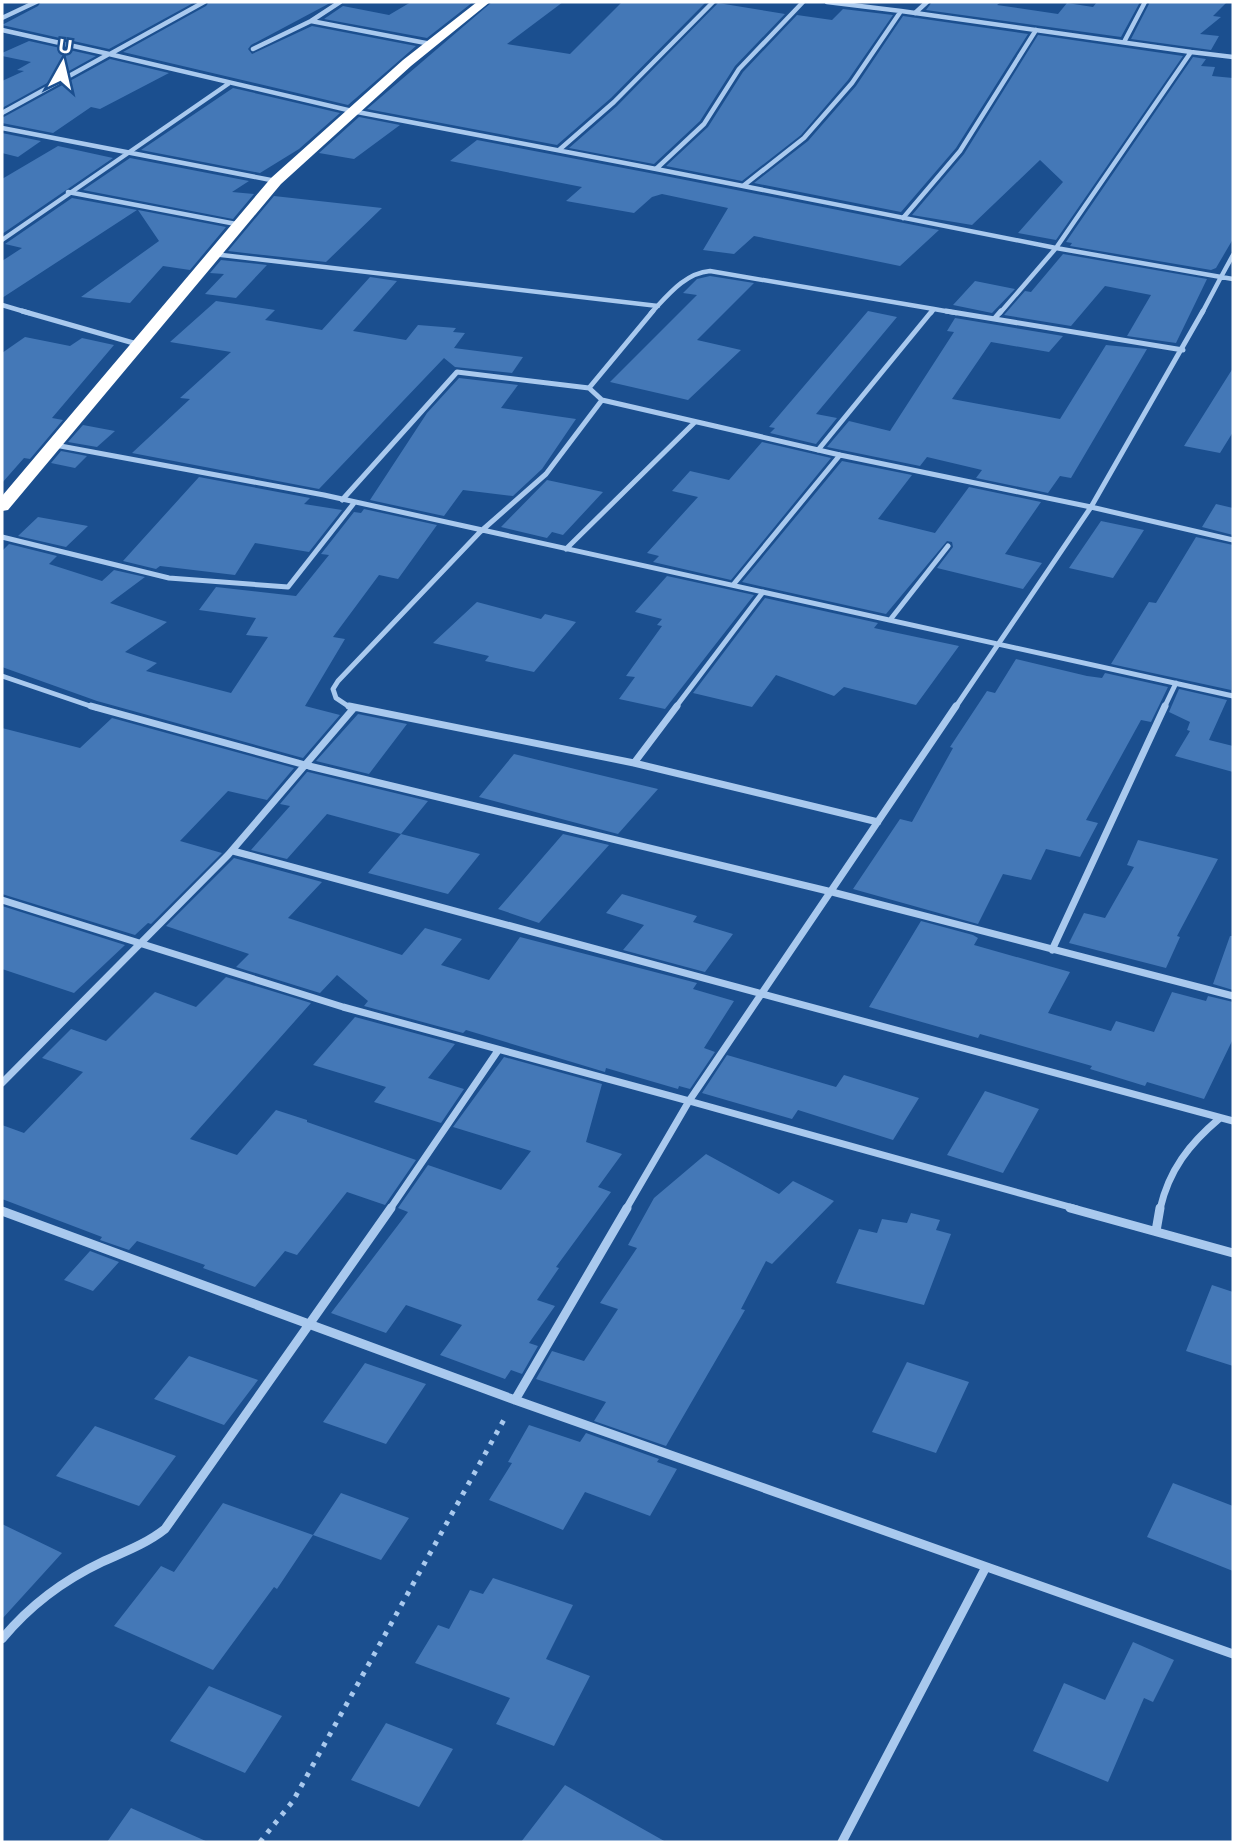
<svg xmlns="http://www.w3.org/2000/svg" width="1235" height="1844" font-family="'Noto Sans',sans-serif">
<rect width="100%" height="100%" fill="#1b4f8f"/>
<path fill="#4478b7" d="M41 2H195L109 49 2 25 38 6Z
M209 2 330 3 251 45 248 49 252 54 312 26 416 46 348 105 123 52 206 6Z
M411 2H473L427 38 324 19 343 6 389 15Z
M492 2H563L507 44 570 54 622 2H706L611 98 557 145 367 109Z
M932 2H1001L997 5 1058 14 1067 3 1093 7 1097 2H1140L1121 37 926 10Z
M1150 2H1227L1213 16 1221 17 1200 34 1219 36 1211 50 1131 39Z
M718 3 785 14 735 66 700 121 654 164 569 148 617 106Z
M843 9 893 15 848 80 801 135 742 181 666 166 708 127 743 72 797 15 832 20Z
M903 16 1028 34 956 148 901 212 754 183 808 141 856 86Z
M1038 35 1183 56 1056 240 1018 233 1063 182 1040 160 972 225 912 215 964 154Z
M29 41 96 56 2 108V81L24 71 17 70 31 62 2 56V53Z
M1193 57 1206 59 1201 66 1215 67 1212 76 1233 78V239L1216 268 1211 270 1070 246 1072 243 1066 242Z
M110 59 169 73 100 109 91 107 53 133 2 123V118Z
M233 88 340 113 299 149 260 173 141 150Z
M359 117 400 125 354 159 319 153Z
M2 133 41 141 18 157 2 153Z
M477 140 655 174 939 230 900 266 754 236 734 254 703 250 728 208 662 194 652 197 634 213 566 201 582 187 450 161Z
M58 146 113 158 2 234V179Z
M130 158 249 181 232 192 254 194 233 219 83 190Z
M274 196 382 208 326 262 228 251Z
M72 198 137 210 2 298V261L22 248 5 244Z
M138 210 226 227 190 270 163 266 130 303 81 297 159 241Z
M1063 254 1207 279 1176 343 1127 336 1151 295 1105 286 1071 326 1004 315 1025 291 1031 292Z
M221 260 267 265 236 298 205 294 224 274 210 273Z
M710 276 754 283 697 340 741 350 688 400 610 382 697 295 683 293 697 279Z
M370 277 397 281 353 331 406 340 418 325 456 328 453 332 465 333 454 348 523 357 512 373 455 367 444 358 319 489 132 453 190 399 180 398 231 352 170 342 216 301 275 310 265 320 322 330Z
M975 281 1015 289 992 313 953 305Z
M868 311 897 317 816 414 837 418 816 444 770 433 775 428 769 427Z
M955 318 1063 336 1049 352 991 342 952 399 1060 419 1106 345 1147 349 1071 478 1060 476 1048 493 976 478 982 470 927 457 920 466 827 447 849 421 890 431 954 332 947 331Z
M25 337 70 346 82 338 114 345 52 418 63 420 30 459 24 458 2 483V353Z
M1233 368V432L1220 453 1184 446Z
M459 378 518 385 501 408 576 419 542 469 513 496 463 490 444 516 370 500 427 413Z
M83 425 115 431 97 447 68 442Z
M762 442 831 458 731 580 653 562 659 556 647 553 698 497 672 491 690 471 729 480Z
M61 451 87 456 75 468 51 463Z
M842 461 912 475 878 519 935 533 969 487 1041 502 1005 554 1042 563 1023 589 937 568 953 547 952 542 947 541 886 614 742 582Z
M199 477 310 498 304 504 342 510 309 552 255 543 235 575 160 566 156 569 123 561Z
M547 480 603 492 563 535 552 532 547 538 501 527Z
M1216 504 1233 508V535L1202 527Z
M364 509 437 525 398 579 379 575 333 637 345 639 305 706 340 715 303 758 97 701 2 667V551L9 544 57 556 49 564 102 581 114 570 145 577 110 603 167 622 125 652 157 663 146 671 231 693 268 637 246 635 256 618 199 610 216 587 296 596 329 555 321 554 354 512 361 513Z
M38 517 88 526 66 547 18 536Z
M1101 521 1144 530 1113 578 1069 568Z
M1196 537 1233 545 1231 690 1111 664 1149 602 1156 603Z
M667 576 754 595 665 709 619 699 635 677 626 676 662 626 657 625 662 619 635 612Z
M765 598 878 623 874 628 959 646 916 705 844 687 834 696 776 675 752 707 693 693Z
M477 602 541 619 545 614 576 622 534 672 485 661 489 656 433 643Z
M1016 659 1087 676 1102 678 1105 673 1168 687 1151 722 1141 720 1086 820 1098 823 1080 857 1046 849 1031 880 1003 874 978 924 853 889 900 819 912 822 953 748 950 747 987 691 995 693Z
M1179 689 1227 700 1209 740 1233 746V772L1175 756 1190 731 1187 730 1190 722 1169 712Z
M358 714 407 724 369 774 316 761Z
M112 718 294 768 267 800 228 791 180 841 222 853 151 924 148 923 135 935 2 894V728L80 748Z
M514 754 575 769 658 789 618 834 479 797Z
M307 772H308L428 801 401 834 327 814 287 859 251 850 290 806 280 804Z
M401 834 480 854 448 894 368 873Z
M563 834 609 845 539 923 498 909Z
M1138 840 1218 859 1177 936 1180 937 1166 968 1069 943 1084 913 1105 918 1134 867 1127 865Z
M234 858 322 882 288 918 402 955 425 928 462 939 441 965 489 980 520 937 697 983 693 989 734 1001 704 1048 715 1052 690 1089 679 1086 678 1089 606 1068 605 1072 466 1030 463 1033 364 1006 368 1001 337 975 320 993 236 967 249 954 166 926Z
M622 894 697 916 693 922 733 934 705 972 623 950 644 925 606 913Z
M2 906 125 945 74 993 2 969Z
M921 921 973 935 978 938 974 945 1070 972 1048 1013 1111 1031 1116 1021 1154 1032 1172 992 1206 1001 1208 996 1233 1002V1039L1204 1099 1147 1082 1145 1086 1090 1069 1092 1066 980 1034 978 1038 869 1007Z
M1230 936H1233V990L1213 984Z
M226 977 311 1003 190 1139 237 1155 276 1110 307 1120V1122L416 1160 385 1205 347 1192 297 1255 285 1251 255 1287 203 1268 205 1265 137 1241 129 1250 100 1240 102 1237 2 1199V1125L24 1133 83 1072 42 1058 71 1029 106 1041 155 992 196 1007Z
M355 1017 455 1044 428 1078 464 1089 441 1123 374 1102 386 1087 313 1065Z
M727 1055 836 1087 844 1075 919 1098 893 1140 798 1110 792 1119 702 1093Z
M504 1057 602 1084 586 1142 622 1154 598 1187 611 1192 556 1267 559 1268 537 1300 555 1306 529 1343 538 1346 522 1374 511 1370 505 1379 440 1355 462 1325 406 1305 386 1333 331 1313 408 1212 398 1208 428 1165 501 1190 531 1151 453 1127Z
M985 1091 1039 1109 1003 1173 947 1155Z
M706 1154 779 1194 793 1181 834 1201 772 1264 766 1261 741 1309 745 1310 666 1446 594 1421 606 1402 536 1379 552 1351 584 1361 618 1309 600 1303 637 1248 628 1245 654 1198Z
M911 1213 940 1220 936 1230 951 1234 924 1305 836 1283 859 1229 877 1233 882 1219 907 1223Z
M90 1251 119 1262 93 1291 64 1280Z
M1212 1285 1233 1292V1366L1186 1351Z
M189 1356 258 1380 224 1425 154 1399Z
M907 1362 969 1382 936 1453 872 1432Z
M365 1363 426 1384 386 1444 323 1422Z
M529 1425 580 1442 586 1433 659 1459 657 1462 677 1469 650 1516 585 1492 563 1530 489 1500 512 1463 508 1462Z
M95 1426 176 1456 139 1506 56 1476Z
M1173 1483 1233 1506V1571L1147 1537Z
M341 1493 409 1518 381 1560 313 1535Z
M223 1503 313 1535 277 1589 274 1587 213 1670 114 1626 161 1566 174 1572Z
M2 1524 62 1553 2 1619Z
M493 1578 573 1605 546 1659 590 1676 554 1746 496 1724 510 1698 415 1663 438 1625 449 1629 470 1590 483 1594Z
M1133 1642 1174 1660 1153 1702 1144 1698 1108 1782 1033 1751 1064 1683 1105 1700Z
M209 1686 282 1716 245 1773 170 1741Z
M386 1723 453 1749 419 1807 351 1780Z
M565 1785 666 1842H521Z
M131 1808 208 1842H107Z"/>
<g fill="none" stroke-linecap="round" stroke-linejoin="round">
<path stroke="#a9c9ee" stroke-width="5" stroke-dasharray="4.5 7" stroke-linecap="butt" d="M260 1842 293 1801 506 1416"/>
<path stroke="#a9c9ee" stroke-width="4.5" d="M827 2 901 11
M901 11 1191 52 1056 248 743 186 804 138 852 83Z
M915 13 927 2
M2 18 36 2
M311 21 340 2
M2 30 109 54 2 113
M1124 42 1145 2
M253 49 311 21 431 44
M1191 52 1233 57
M109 54 352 111 656 169 704 124 739 69 803 2
M110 54 204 2
M2 128 276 181
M559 150 614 102 713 2
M656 169 743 186
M68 192 236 224
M903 218 960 151 1036 30
M2 240 228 84
M213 254 658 306
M1233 255 1221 277 1233 279
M2 305 29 313
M651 313C668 295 685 273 710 271L934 309
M931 313 934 309 956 313
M1000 313 1056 248 1221 277 1202 313"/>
<path stroke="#a9c9ee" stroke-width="5" d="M22 311 137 344
M653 311 589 388 602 400 840 455 1091 507 1203 311
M946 311 1183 350
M995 318 1001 311
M55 445 324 495 1233 696
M818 450 932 311
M342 500 457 372 589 388
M2 537 169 578 288 587 354 503
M566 549 695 422
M733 585 840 455
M890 620 948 546
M2 676 96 708
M351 708 336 698 333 689 338 681 480 532 546 474 602 400
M675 708 763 592
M955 708 1091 507 1233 540
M1164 708 1176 683"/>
<path stroke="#a9c9ee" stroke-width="7" d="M91 706 309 766 832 892 1233 996
M349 706 634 763 878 822
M634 763 677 706
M233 851 1233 1121
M2 900 343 1007 689 1101 956 706
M1052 950 1165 706
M2 1083 228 855 353 709
M390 1209 497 1052
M626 1209 689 1101 1077 1209
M1160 1209C1169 1170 1189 1144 1220 1118"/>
<path stroke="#a9c9ee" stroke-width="9" d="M1070 1208 1233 1253
M2 1211 515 1400 1233 1654
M1156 1231 1160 1208
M515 1400 627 1208
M2 1639C30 1605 62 1581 102 1562 124 1552 146 1544 165 1529L391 1208
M842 1842 986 1567"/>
<path fill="#fff" fill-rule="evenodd" d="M477 2H490L411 66 281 184 8 510 2 511V496L271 178 403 60Z"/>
</g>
<rect width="1235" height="1844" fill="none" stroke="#ffffff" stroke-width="7"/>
<g transform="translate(63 63) rotate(8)" stroke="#1b4f8f" stroke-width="5" paint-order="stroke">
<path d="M0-5L12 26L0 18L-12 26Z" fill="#ffffff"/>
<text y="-10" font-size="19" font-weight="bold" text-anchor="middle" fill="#ffffff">U</text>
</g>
</svg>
